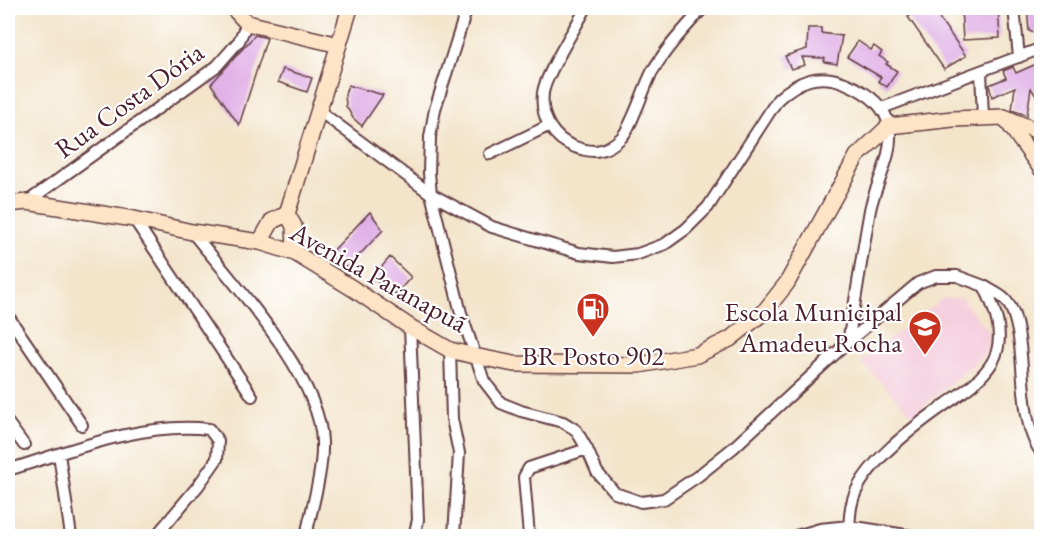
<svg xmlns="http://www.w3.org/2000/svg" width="1049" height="544" font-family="'EB Garamond',serif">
<rect width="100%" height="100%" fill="#fff"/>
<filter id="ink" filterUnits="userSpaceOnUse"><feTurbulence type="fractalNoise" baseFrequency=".0167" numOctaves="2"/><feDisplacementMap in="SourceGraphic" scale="12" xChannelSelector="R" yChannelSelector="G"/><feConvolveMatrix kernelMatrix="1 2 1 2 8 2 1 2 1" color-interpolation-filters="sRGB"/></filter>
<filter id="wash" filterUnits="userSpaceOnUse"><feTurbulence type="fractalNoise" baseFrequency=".008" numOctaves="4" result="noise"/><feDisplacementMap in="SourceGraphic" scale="24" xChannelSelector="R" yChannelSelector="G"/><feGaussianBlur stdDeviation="1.35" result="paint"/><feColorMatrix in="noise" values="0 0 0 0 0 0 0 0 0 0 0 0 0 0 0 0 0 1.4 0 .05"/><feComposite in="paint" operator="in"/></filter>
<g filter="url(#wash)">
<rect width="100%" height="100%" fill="#f3e4ca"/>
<path fill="#f4cfdd" d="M943 298H961L989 333V351L913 415 861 362Z"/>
<g id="blocks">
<path fill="#deabe5" d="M921 8H932L966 56 944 69 908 17Z
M961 8H998L1000 38 963 40Z
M1027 8H1041V30L1034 33 1029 31Z
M808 28H821V33L842 36 837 64 824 62 825 58 802 57 805 65 791 69 785 56 807 49Z
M255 35 267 38 239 125 211 84Z
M858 41 871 50 874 46 882 52 879 56 888 62 886 64 897 71 887 87 878 81 881 77 847 57Z
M1041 62V104L1031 88 1027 115 1012 110 1015 87 992 97 989 85 1006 78 1003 71 1013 67 1016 73Z
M283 69 312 78 307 92 278 82Z
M348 85 383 95 362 126 353 118 346 106 345 94Z
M370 212 383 230 347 268 329 255Z
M390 257 411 277 396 294 372 278Z"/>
</g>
</g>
<g filter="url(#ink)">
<use href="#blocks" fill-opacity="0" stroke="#633d43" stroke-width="1.5"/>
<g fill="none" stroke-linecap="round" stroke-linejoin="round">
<g stroke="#633d43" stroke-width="14">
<path id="street" d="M467 8 435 109 430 137 429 173 431 194 461 313 484 381 501 403 521 411 563 422 576 430 587 449 597 472 615 493 641 502 664 499 698 476 733 448 848 342 918 283 936 276H957L984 286C995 308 1006 337 993 361 982 380 963 392 946 404 916 425 860 466 852 503 850 510 850 518 849 526
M586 8C576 27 545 75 543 93 540 117 553 139 575 147 594 154 606 152 621 138 631 129 644 87 652 72 666 48 685 28 703 8
M1014 8 1019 57
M981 71 983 118
M882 108 1042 48
M318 110 431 194 492 227 579 253 613 257 638 254 665 244 686 229 708 207 778 99C798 81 818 72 845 83 864 91 885 104 889 126 895 154 875 184 870 210 862 254 856 298 848 342
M490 154 548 126
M27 202 217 66 239 41 247 23
M134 219 252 396
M192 232C233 283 321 377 322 442 323 473 312 506 306 536
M984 286C991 291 1003 295 1007 302 1014 310 1016 322 1018 332 1025 366 1020 428 1042 453
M8 316 82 425
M410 327 418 520 414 536
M450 350 452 419 459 453 454 536
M8 423 24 445
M59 454 71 536
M8 470C70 451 143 421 209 429L218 441 217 459 198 486 156 536
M529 536 524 477 529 468 587 449
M796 536 820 529 849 526 912 536"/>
</g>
<g stroke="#633d43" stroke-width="18">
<path id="secondary" d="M233 8 247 23 339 45
M1004 117 1042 170
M8 204 27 202 134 219 192 232 260 242 295 253 352 288 410 327 450 350 474 356 514 364 639 365 697 355 730 339 764 312 787 283 857 156 889 126 953 119 1004 117 1042 133
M287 214 350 8
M287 214 294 226 295 253
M260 242 272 221 287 214"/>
</g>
<use href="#street" stroke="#fff" stroke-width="10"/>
<use href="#secondary" stroke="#fee4c6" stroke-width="15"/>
</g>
</g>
<defs>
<g id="fuel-pin" transform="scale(1.725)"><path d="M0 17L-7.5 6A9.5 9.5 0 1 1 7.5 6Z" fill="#c8321e" stroke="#fff"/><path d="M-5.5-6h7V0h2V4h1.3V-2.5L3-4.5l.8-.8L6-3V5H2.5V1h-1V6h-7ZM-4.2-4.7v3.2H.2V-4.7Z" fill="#fff"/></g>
<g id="school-pin" transform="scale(1.725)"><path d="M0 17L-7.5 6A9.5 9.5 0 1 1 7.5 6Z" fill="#c8321e" stroke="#fff"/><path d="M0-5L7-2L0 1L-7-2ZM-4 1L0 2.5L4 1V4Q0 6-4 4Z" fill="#fff"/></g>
</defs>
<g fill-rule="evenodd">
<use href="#fuel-pin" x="593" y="309"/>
<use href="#school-pin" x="925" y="327"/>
</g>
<g text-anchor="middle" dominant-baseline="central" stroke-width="4.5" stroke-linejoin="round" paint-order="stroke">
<g font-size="27" fill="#4a1f2b" stroke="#fff">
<text transform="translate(129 100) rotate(-36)">Rua Costa Dória</text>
<text transform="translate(379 277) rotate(29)">Avenida Paranapuã</text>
</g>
<g font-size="27" fill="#4a1f2b" stroke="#fff" text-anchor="end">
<text x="902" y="311">Escola Municipal<tspan x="902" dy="31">Amadeu Rocha</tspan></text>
<text x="593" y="355" text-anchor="middle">BR Posto 902</text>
</g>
</g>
<rect width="1049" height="544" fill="none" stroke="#fff" stroke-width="30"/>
</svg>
